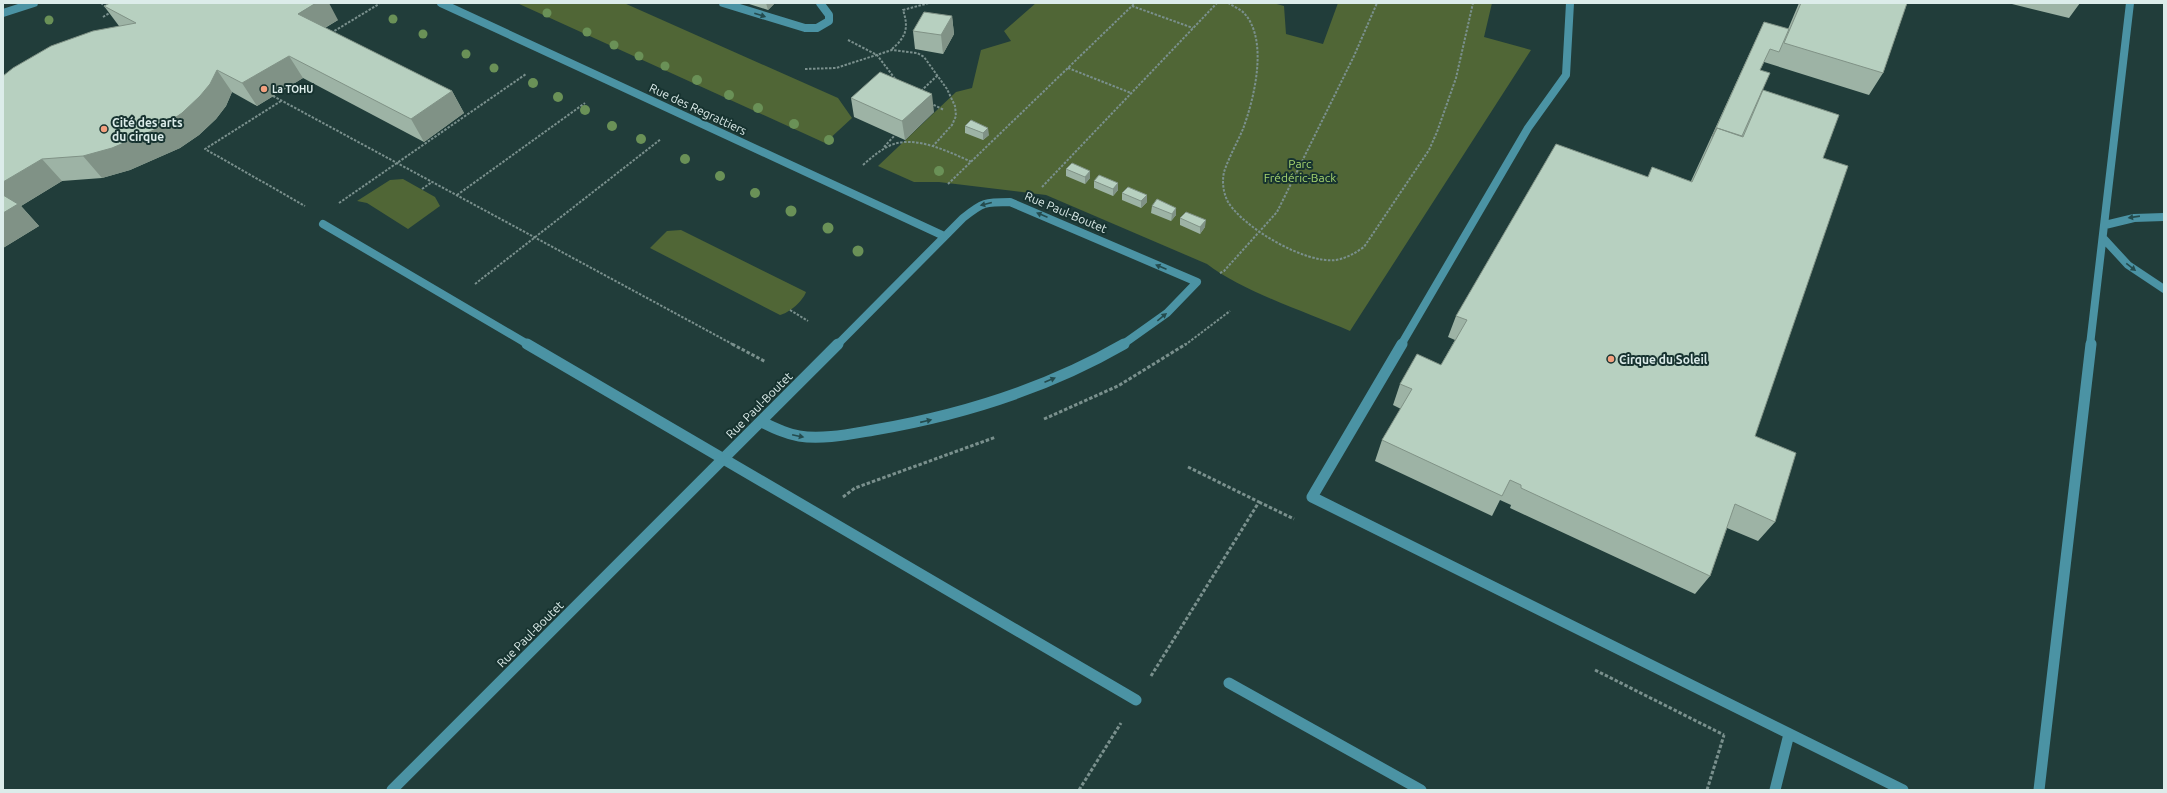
<svg xmlns="http://www.w3.org/2000/svg" width="2167" height="793" font-family="Ubuntu,sans-serif">
<rect width="100%" height="100%" fill="#213d3a"/>
<path fill="#506636" d="M517 3H624L838 98 852 118 825 143Z
M1036 3H1273L1284 6 1286 34 1323 44 1338 3H1492L1484 37 1531 50 1350 331C1306 312 1244 292 1207 264L1046 195 939 182H914L878 166 956 92 972 88 981 50 1011 41 1004 31Z
M403 179 435 197 440 206 408 229 367 203 357 201 390 180Z
M681 230 806 292C803 301 789 313 780 315L650 248 667 231Z"/>
<g fill="none" stroke-linecap="round" stroke-linejoin="round">
<path stroke="#7a908d" stroke-width="2" stroke-dasharray="2.5 1.5" stroke-linecap="butt" d="M101 3 106 7
M1228 3C1233 6 1240 9 1244 13 1269 40 1254 99 1243 129 1237 143 1229 157 1224 172 1222 182 1223 192 1228 202 1244 228 1305 264 1336 260 1347 258 1355 253 1364 247L1429 150 1437 132 1456 78 1473 3
M1132 6 1193 28
M103 17 111 12
M331 33 379 4
M848 40 877 55 896 80
M892 49C906 37 909 28 903 10L929 3
M1068 68 1131 93
M805 69 836 68 892 50 917 53 924 57 947 89 955 106 956 116 952 125 933 146
M921 91 938 75
M273 96 734 345
M281 101 205 149 305 206
M930 103 944 110
M884 147 895 135
M863 165C872 157 880 150 891 145 916 135 949 152 972 162
M948 184 1135 3
M1042 187 1217 3
M422 189 432 182
M457 195 585 103
M339 203 526 74
M1220 273 1224 271 1277 212 1354 56 1377 3
M475 284 661 139
M790 310 808 321
M1185 345 1230 311"/>
<path stroke="#7a908d" stroke-width="3" stroke-dasharray="3.5 2" stroke-linecap="butt" d="M732 344 766 362
M1044 419 1118 386 1186 344
M843 497 855 488 996 437
M1259 502 1294 519
M1595 670 1724 735
M1151 676 1259 502 1188 467
M1079 790 1121 723
M1707 790 1724 735"/>
<path stroke="#4b93a4" stroke-width="8" d="M441 3 944 236
M723 3 805 28H817L829 21V15L820 3
M3 13 34 3
M323 224 529 345
M2105 225 2134 218 2164 217
M2104 239 2128 265 2164 289
M837 345 963 218C983 202 985 202 1010 202L1197 282 1167 313 1122 345
M1401 345 1528 128 1566 75 1570 3
M2090 345 2130 3"/>
<path stroke="#4b93a4" stroke-width="11" d="M527 344 1136 700
M1402 344 1312 497 1903 790
M762 422C774 428 786 434 799 436 822 440 850 434 874 430 962 415 1046 389 1124 344
M1229 683 1421 790
M392 790 838 344
M1775 790 1789 734
M2039 790 2091 344"/>
</g>
<g fill="#6a9157">
<circle cx="547" cy="13" r="4.5"/>
<circle cx="393" cy="19" r="4.5"/>
<circle cx="49" cy="20" r="4.5"/>
<circle cx="587" cy="32" r="4.5"/>
<circle cx="423" cy="34" r="4.5"/>
<circle cx="614" cy="45" r="4.5"/>
<circle cx="466" cy="54" r="4.5"/>
<circle cx="639" cy="56" r="4.5"/>
<circle cx="665" cy="66" r="4.5"/>
<circle cx="494" cy="68" r="4.5"/>
<circle cx="697" cy="80" r="5"/>
<circle cx="533" cy="83" r="5"/>
<circle cx="729" cy="95" r="5"/>
<circle cx="558" cy="97" r="5"/>
<circle cx="758" cy="108" r="5"/>
<circle cx="585" cy="110" r="5"/>
<circle cx="794" cy="124" r="5"/>
<circle cx="612" cy="126" r="5"/>
<circle cx="641" cy="139" r="5"/>
<circle cx="829" cy="140" r="5"/>
<circle cx="685" cy="159" r="5"/>
<circle cx="939" cy="171" r="5"/>
<circle cx="720" cy="176" r="5"/>
<circle cx="755" cy="193" r="5"/>
<circle cx="791" cy="211" r="5.5"/>
<circle cx="828" cy="228" r="5.5"/>
<circle cx="858" cy="251" r="5.5"/>
</g>
<path fill="#9db3a5" d="M746 3H774V4L768 10Z
M1799 3H1907L1883 73 1869 95 1764 62 1760 70 1759 97 1763 90 1823 158 1755 436 1775 522 1758 541 1727 528 1710 576 1695 594 1510 508 1511 505 1500 500 1492 516 1375 461 1382 440 1401 409 1393 405 1400 384 1441 365 1455 340 1448 337 1456 316 1648 177 1691 181 1758 35 1764 22 1788 29Z
M2008 3H2080L2069 18Z
M104 6 338 20 325 28 452 91 464 113 424 142 303 78 257 106 232 92 226 106 216 119 199 135 180 148 130 170 102 178 62 181 21 206 39 226 3 248V76L119 26Z
M952 16 954 34 943 54 915 49 913 31Z
M851 98 934 112 905 140 854 117Z
M965 126 989 135 983 140 965 133Z
M1066 169 1090 171V178L1085 184 1066 176Z
M1094 181 1118 190 1113 196 1094 188Z
M1122 193 1147 195V202L1141 208 1122 200Z
M1152 206 1176 208V215L1171 221 1151 213Z
M1180 218 1205 227 1200 234 1180 225Z"/>
<path fill="#809286" d="M316 3H329L338 20 311 36 298 14Z
M766 3H774V4L768 10Z
M952 16 954 34 943 54 941 35Z
M289 56 303 78 257 106 242 83Z
M217 70 232 92 226 106 216 119 199 135 180 148 130 170 102 178 83 156Z
M452 91 464 113 424 142 411 119Z
M932 94 934 112 905 140 902 121Z
M988 128 989 135 983 140V133Z
M42 159 62 181 21 206 39 226 3 248V182Z
M1090 171V178L1085 184V177Z
M1118 183V190L1113 196V189Z
M1147 195V202L1141 208V201Z
M1176 208V215L1171 221 1172 214Z
M1206 220 1205 227 1200 234V227Z"/>
<path fill="#b7d0c0" stroke="#809286" d="M110 3H316L298 14 452 91 411 119 289 56 242 83 217 70 210 84 200 96 182 113 163 126 112 148 83 156 42 159 3 182V76L13 68 51 46 93 31 136 23 104 6Z
M1801 3H1907L1883 73 1784 43Z
M924 12 952 16 941 35 913 31Z
M1764 22 1789 29 1779 52 1770 49 1760 70 1770 73 1742 136 1717 128 1712 137Z
M880 72 932 94 902 121 851 98Z
M1763 90 1839 115 1823 158 1848 166 1755 436 1796 453 1775 522 1735 504 1710 576 1521 488V485L1510 480 1502 496 1382 440 1412 389 1400 384 1417 354 1441 365 1467 320 1456 316 1556 144 1648 177 1652 167 1692 182 1717 128 1743 137Z
M971 120 988 128 983 133 965 126Z
M1072 163 1090 171 1085 177 1066 169Z
M1099 175 1118 183 1113 189 1094 181Z
M1128 187 1147 195 1141 201 1122 193Z
M3 195 18 204 3 213Z
M1157 199 1176 208 1172 214 1152 206Z
M1186 212 1206 220 1200 227 1180 218Z"/>
<defs><path id="oneway-solid" d="M-6-.8H1V-3.2L6.5 0L1 3.2V.8H-6Z"/></defs>
<g fill="#244b4d">
<use href="#oneway-solid" transform="translate(760 15) rotate(18)"/>
<use href="#oneway-solid" transform="translate(986 204) rotate(166)"/>
<use href="#oneway-solid" transform="translate(1042 215) rotate(-157)"/>
<use href="#oneway-solid" transform="translate(2134 217) rotate(172)"/>
<use href="#oneway-solid" transform="translate(1161 267) rotate(-157)"/>
<use href="#oneway-solid" transform="translate(2131 267) rotate(38)"/>
<use href="#oneway-solid" transform="translate(1162 317) rotate(-39)"/>
<use href="#oneway-solid" transform="translate(1050 380) rotate(-23)"/>
<use href="#oneway-solid" transform="translate(926 421) rotate(-13)"/>
<use href="#oneway-solid" transform="translate(798 436) rotate(12)"/>
</g>
<g fill="#f2a07f" stroke="#173330" stroke-width="1.5">
<circle cx="264" cy="89" r="4"/>
<circle cx="104" cy="129" r="4"/>
<circle cx="1611" cy="359" r="4"/>
</g>
<g text-anchor="middle" dominant-baseline="central" stroke-width="4" stroke-linejoin="round" paint-order="stroke">
<g font-size="10" font-weight="bold" fill="#dcecea" stroke="#173330" text-anchor="start">
<text x="272" y="89">La TOHU</text>
</g>
<g font-size="12" fill="#dcecea" stroke="#173330">
<text transform="translate(698 109) rotate(25)">Rue des Regrattiers</text>
<text transform="translate(1066 212) rotate(23)">Rue Paul-Boutet</text>
<text transform="translate(759 405) rotate(-45)">Rue Paul-Boutet</text>
<text transform="translate(530 634) rotate(-45)">Rue Paul-Boutet</text>
</g>
<g font-size="12" font-weight="bold" fill="#dcecea" stroke="#173330" text-anchor="start">
<text x="112" y="122">Cité des arts<tspan x="112" dy="14">du cirque</tspan></text>
<text x="1619" y="359">Cirque du Soleil</text>
</g>
<g font-size="12" fill="#a6d56f" stroke="#173330">
<text x="1300" y="163">Parc<tspan x="1300" dy="14">Frédéric-Back</tspan></text>
</g>
</g>
<rect width="2167" height="793" fill="none" stroke="#dcecea" stroke-width="8"/>
</svg>
